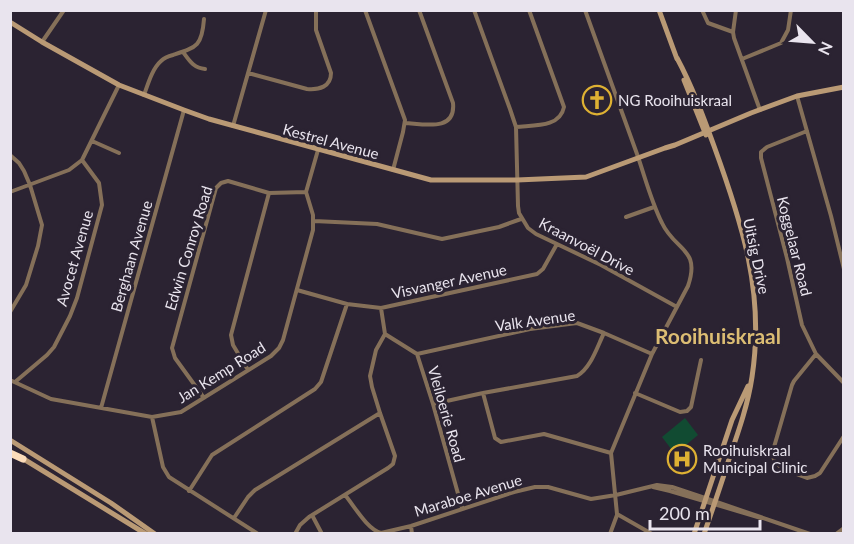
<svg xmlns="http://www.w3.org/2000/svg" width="854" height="544" font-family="Lato,sans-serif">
<rect width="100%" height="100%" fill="#2b2332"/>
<path fill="#114b32" d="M685 418 698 435 675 454 662 437Z"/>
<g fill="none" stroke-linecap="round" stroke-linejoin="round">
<path stroke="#857059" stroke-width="4" d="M365 10 405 120 403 132 393 170
M474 10 510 109 516 127 518 206 519 213 528 228 536 234 601 265 677 307
M585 10C602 58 620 106 637 154 645 177 651 201 662 223 675 251 701 248 688 286L652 354 611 453 617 514 652 534
M702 10 708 23 733 32
M736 10 733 32 734 38 760 110
M42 42 64 10
M183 52C189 60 193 68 205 69
M742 59 781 43 788 30 791 10
M248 73 307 89C319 90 331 87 331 73L316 30V10
M144 95C148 84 152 69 161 61 164 58 169 56 173 55 197 47 202 46 204 19
M797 96 831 216 844 269
M405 123C424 124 456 132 453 103L419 10
M233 126 266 10
M516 127C533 125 560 128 564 107L529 10
M807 131 767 147 761 152V158L787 258 802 325 816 354 844 383
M92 141 119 153
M10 155 19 163 24 171 30 185 42 225 38 246 26 285 10 312
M10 192 69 170 82 160 119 85
M626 217 654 207
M314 221 377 224 442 239 499 227 521 219
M297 290 347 304 381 308 537 274 543 269 557 244
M381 308 385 334 417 354 433 404 462 508
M417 354 530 329 577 323 604 333 652 354
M816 354 794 381 792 385 772 454 775 462 783 469 807 478 815 476 820 473 844 436
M248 370 233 345 231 335 269 193
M10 380 51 399 152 417 181 412 271 356 279 348 283 340 313 230V215L306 192 318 150
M15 382 47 355 54 347 70 316 77 298 102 205 99 183 82 160
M483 393 495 438 501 442 544 434 611 453
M635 393 680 412 687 411 691 407 701 360
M204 398 175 358 172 348 216 188 221 183 228 181 269 193 306 192
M433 404 483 393 577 376C591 368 597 347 604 333
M101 408 184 110
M152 417 163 467 169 477 258 534
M653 487 670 491 761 518
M189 491 212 455 315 389 321 382 347 304
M345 495C355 507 367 529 381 533L411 526 514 492 535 487H548L591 499 616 495 657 485 672 487 705 498 810 534
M312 515 322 534
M234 518 248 497 255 490 380 413
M411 526 412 534
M295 534 300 525 309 517 388 468 393 464 395 456 380 413 372 387 370 376 376 350 385 334
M610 534 617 515
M836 534 844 528"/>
<path stroke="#ba9a75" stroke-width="5" d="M659 10 677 59
M10 22 42 42 119 85 184 110 209 119 431 180H517L586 177 665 148 675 145 751 113 797 96 844 87
M677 58C692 86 703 116 714 146 742 223 765 293 752 377 748 404 739 430 730 456 722 482 713 508 704 534
M684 80 706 135
M10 440 111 503 155 534
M22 458 146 534
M694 534 732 420 748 386"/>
<path stroke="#fbdcba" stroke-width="7" d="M10 453 23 459"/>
</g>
<defs>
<g id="church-ring" transform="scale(1.5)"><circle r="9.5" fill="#2b2332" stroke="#deb133" stroke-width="1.5"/><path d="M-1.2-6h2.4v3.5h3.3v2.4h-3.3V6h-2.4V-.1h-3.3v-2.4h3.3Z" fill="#deb133"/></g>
<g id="hospital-ring" transform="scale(1.5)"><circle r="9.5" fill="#2b2332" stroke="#deb133" stroke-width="1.5"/><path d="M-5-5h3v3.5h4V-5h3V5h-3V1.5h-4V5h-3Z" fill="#deb133"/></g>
</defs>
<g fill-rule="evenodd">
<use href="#church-ring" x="597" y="100"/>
<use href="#hospital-ring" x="682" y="459"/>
</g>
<g text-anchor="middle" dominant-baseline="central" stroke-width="6" stroke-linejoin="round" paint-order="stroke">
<g font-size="15" fill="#e9e4ee" stroke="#2b2332" text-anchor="start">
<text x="618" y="100">NG Rooihuiskraal</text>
<text x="703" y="450">Rooihuiskraal<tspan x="703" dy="17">Municipal Clinic</tspan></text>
</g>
<g font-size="15" fill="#e9e4ee" stroke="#2b2332">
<text transform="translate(331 141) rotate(15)">Kestrel Avenue</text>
<text transform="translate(587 246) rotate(28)">Kraanvoël Drive</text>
<text transform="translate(795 246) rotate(76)">Koggelaar Road</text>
<text transform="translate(188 248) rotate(-73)">Edwin Conroy Road</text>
<text transform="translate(131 256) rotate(-74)">Berghaan Avenue</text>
<text transform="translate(757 256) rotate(78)">Uitsig Drive</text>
<text transform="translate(74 258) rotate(-74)">Avocet Avenue</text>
<text transform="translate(449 281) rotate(-12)">Visvanger Avenue</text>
<text transform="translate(535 320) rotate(-8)">Valk Avenue</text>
<text transform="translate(221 372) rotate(-32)">Jan Kemp Road</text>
<text transform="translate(447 414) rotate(74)">Vleiloerie Road</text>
<text transform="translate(468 495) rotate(-17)">Maraboe Avenue</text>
</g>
<g font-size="21" font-weight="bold" fill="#dcbd73" stroke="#2b2332">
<text x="718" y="335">Rooihuiskraal</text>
</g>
</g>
<rect width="854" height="544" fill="none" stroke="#e9e4ee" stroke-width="24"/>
<g transform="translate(812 42) rotate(115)" stroke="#2b2332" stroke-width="4.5" paint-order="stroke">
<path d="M0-4.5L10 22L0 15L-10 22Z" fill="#e9e4ee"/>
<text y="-9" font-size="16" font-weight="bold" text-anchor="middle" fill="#e9e4ee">N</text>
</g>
<path d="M650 520v9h110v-9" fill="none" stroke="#e9e4ee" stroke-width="3"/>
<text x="659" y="520" font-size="18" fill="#e9e4ee" stroke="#2b2332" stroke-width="4.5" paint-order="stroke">200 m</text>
</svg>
